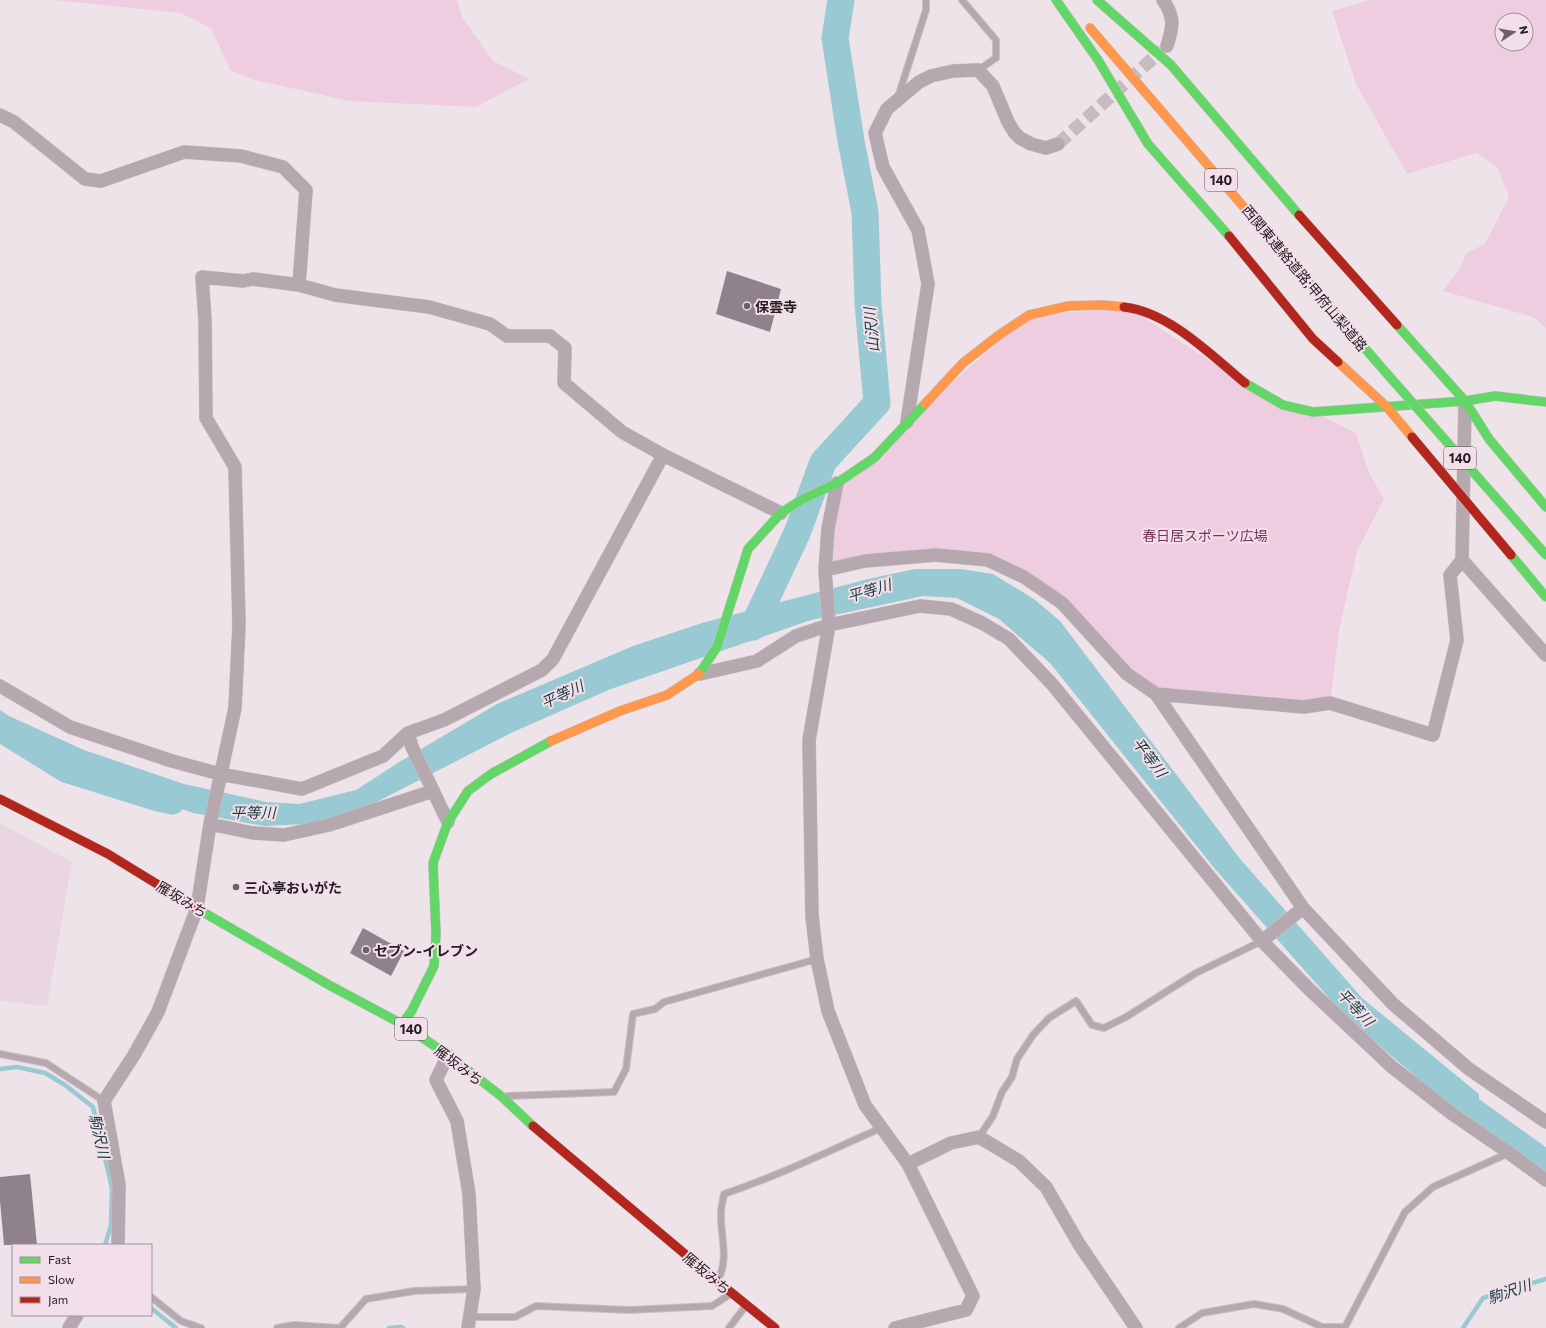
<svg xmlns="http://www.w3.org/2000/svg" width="1546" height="1328" font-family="Commissioner,'Noto Sans JP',sans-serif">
<rect width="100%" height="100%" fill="#eee3e9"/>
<path fill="#e9d6e0" d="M0 823 72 862 47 1006 0 1001Z"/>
<path fill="#efcde0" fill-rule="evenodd" d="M54 0H457L462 17 493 61 529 79 476 107 349 101 255 80 230 70 211 28 181 13Z
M1370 0H1546V328L1533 317 1443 291 1461 267 1466 253 1485 244 1509 197 1497 167 1476 153 1407 174 1356 84 1332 11ZM1502 20H1526V44H1502Z
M1129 308 1247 385 1313 412 1356 433 1369 473 1384 499 1357 551 1339 630 1330 703 1156 694 1062 603 988 560 936 555 825 570 837 483 1029 315Z"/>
<path fill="#99c9d2" d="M915 569H960L993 574 1034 599 1060 621 1241 860 1362 998 1479 1094V1131L1345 1016 1215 869 1050 663 999 619 957 598 923 596 811 620 611 689 513 732 359 811 306 824 265 826 193 813 70 767 0 734V710L9 716 84 750 184 784 266 802 299 804 356 790 401 761 497 704 633 646 702 623 868 579Z"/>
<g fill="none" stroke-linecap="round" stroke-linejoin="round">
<path stroke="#99c9d2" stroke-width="4.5" d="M0 1069 17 1067 45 1073 65 1085 93 1107 112 1188 111 1225 105 1245
M151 1308 176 1328
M389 1328 400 1327 403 1328
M1463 1328 1483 1298 1546 1279"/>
<path stroke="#99c9d2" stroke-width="27" d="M753 627 797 533 823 462 877 403 868 304 865 212 851 141 835 38 841 0
M0 728 66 769 155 797 172 801
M1449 1094 1546 1164"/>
</g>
<path fill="#8f828a" d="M727 271 781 289 770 332 716 314Z
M363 928 404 951 391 976 350 953Z
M30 1174 37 1245H4L0 1201V1177Z"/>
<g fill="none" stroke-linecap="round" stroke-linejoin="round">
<path stroke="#c5bbc1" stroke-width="13" stroke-dasharray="13 6" stroke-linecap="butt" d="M1058 144 1162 50"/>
<g stroke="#c9c0c5" stroke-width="8">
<path id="lane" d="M962 0 996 40V58L978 70
M898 97 926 10V0
M0 1054 46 1063 104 1101
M508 1096 614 1092 626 1069 633 1014 655 1009 664 1002 817 959
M979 1137 993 1116 1002 1092 1012 1077 1017 1059 1033 1035 1049 1018 1076 1001 1092 1025 1104 1028 1126 1017 1196 973 1262 941
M719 1277C729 1258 720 1234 721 1213 721 1207 723 1200 724 1194 778 1176 829 1151 881 1128
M151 1297 181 1321 201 1328
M470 1317H515L536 1306 630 1310 712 1306 729 1295
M277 1328 294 1325 340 1328 366 1299 414 1291 474 1289
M729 1328 744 1308
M1179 1328 1202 1313 1254 1304 1283 1309 1322 1327H1345L1405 1212 1433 1187 1509 1153"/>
</g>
<g stroke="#c9c0c5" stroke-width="14">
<path id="street" d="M1163 0C1175 17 1173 27 1167 46
M0 115 14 122 85 179 101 181 184 152 241 156 283 167 306 190 299 285
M907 422 928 284 918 230 883 167 875 133 887 109 919 82 931 76 953 71 978 70 993 86 1008 122 1014 132 1020 138 1031 144 1046 148 1058 144
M837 483 828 529 825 570 829 625 809 740 812 916 817 959 828 1011 865 1105 908 1164 973 1296 966 1310 895 1328
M1462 560 1546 655
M825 570 865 561 936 555 988 560 1024 577 1062 603 1127 674 1156 694 1304 707 1330 703 1433 735 1457 640 1450 575 1462 560 1465 403
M700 674 757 661 796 636 829 625 920 606 951 609 982 623 1009 639 1052 684 1262 941 1309 989 1392 1067 1451 1113 1509 1153 1546 1180
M0 686 70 727 172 761 220 774 302 789 383 756 408 733 444 720 542 670 553 659 663 455
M1156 694 1303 908 1393 1004 1469 1069 1546 1122
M408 733 412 747 448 822
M210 824 253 833 284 835 329 825 433 791
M1262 941 1303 908
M448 1055 436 1080 457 1121 469 1194 474 1289 468 1328
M908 1164 951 1143 979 1137 1019 1161 1046 1187 1079 1244 1136 1328
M118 1245 119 1185 104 1101 134 1055 158 1012 197 908 210 824 235 708 239 625 235 467 206 418 205 320 202 277 243 281 253 279 299 285 335 295 429 307 490 324 507 336H550L565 348 564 383 622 432 663 455 781 513
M69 1328 77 1315"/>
</g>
<g stroke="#c9c0c5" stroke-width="10">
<path id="fast" d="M1056 0 1098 60 1148 144 1229 236
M1097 0 1171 65 1299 215
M1279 248 1375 360
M1397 325 1465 401 1489 439 1546 507
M1245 383 1283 405 1313 412 1465 401 1495 396 1546 402
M699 674 717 647 748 549 781 513 801 500 837 483 874 458 925 404
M196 908 329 985 402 1024 448 1055 501 1096 533 1126
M402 1024 411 1012 434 966 436 934 433 863 448 822 468 791 491 774 551 741"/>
</g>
<g stroke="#c9c0c5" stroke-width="10">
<path id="slow" d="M1090 28 1279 248
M1338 362 1387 407 1412 437
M925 404 963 363 999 335 1029 315 1068 306 1102 305 1124 307
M551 741 620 711 667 695 699 674"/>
</g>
<g stroke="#c9c0c5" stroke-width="10">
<path id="jam" d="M1299 215 1397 325
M1229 236 1313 339 1338 362
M1124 307C1169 312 1211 355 1245 383
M0 799 108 854 196 908
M533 1126 717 1281 775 1328"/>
</g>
<use href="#lane" stroke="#b5a8af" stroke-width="6"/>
<use href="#street" stroke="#b5a8af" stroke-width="13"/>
<use href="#fast" stroke="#63d668" stroke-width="9"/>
<use href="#slow" stroke="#ff974d" stroke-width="9"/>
<use href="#jam" stroke="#b3261e" stroke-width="9"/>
<g stroke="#c9c0c5" stroke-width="10" stroke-linecap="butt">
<path id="fast-bridge" d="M1375 360 1546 555
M1511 555 1546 597"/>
</g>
<g stroke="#c9c0c5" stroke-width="10" stroke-linecap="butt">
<path id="jam-bridge" d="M1412 437 1511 555"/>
</g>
<use href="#fast-bridge" stroke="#63d668" stroke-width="9"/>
<use href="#jam-bridge" stroke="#b3261e" stroke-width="9"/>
</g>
<g fill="#6a6266" stroke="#f2dfe9" stroke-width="1.5">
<circle cx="747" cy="306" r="4"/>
<circle cx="236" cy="887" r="4"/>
<circle cx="366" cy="950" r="4"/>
</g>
<g text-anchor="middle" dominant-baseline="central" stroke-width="4" stroke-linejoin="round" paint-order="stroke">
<g fill="#f2dfe9" stroke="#61565c" stroke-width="1">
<rect x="1205" y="169" width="32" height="22" rx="3"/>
<rect x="1444" y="447" width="32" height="22" rx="3"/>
<rect x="395" y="1018" width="32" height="22" rx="3"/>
</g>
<g font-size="13" font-weight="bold" fill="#231c20">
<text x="1221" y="180">140</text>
<text x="1460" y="458">140</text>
<text x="411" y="1029">140</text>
</g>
<g font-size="14" fill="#231c20" stroke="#f2dfe9">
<text transform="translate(1305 278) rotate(50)">西関東連絡道路;甲府山梨道路</text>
<text transform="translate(182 899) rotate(31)">雁坂みち</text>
<text transform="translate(459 1065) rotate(37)">雁坂みち</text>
<text transform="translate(707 1273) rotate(40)">雁坂みち</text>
</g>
<g font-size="14" font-weight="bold" fill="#231c20" stroke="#f2dfe9" text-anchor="start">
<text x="755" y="306">保雲寺</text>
<text x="244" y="887">三心亭おいがた</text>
<text x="374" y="950">セブン-イレブン</text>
</g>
<g font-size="14" fill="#74335b" stroke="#f2dfe9">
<text x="1205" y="535">春日居スポーツ広場</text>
</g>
<g font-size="15" font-style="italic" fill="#183c40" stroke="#f2dfe9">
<text transform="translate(871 330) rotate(-95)">山沢川</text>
<text transform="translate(869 590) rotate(-17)">平等川</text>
<text transform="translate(562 694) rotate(-25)">平等川</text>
<text transform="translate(1150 757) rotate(53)">平等川</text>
<text x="253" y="812">平等川</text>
<text transform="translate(1356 1007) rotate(47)">平等川</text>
<text transform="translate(100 1136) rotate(77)">駒沢川</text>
<text transform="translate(1509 1291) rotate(-19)">駒沢川</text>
</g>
</g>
<rect x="12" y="1244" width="140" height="72" fill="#f2dfe9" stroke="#9f9199"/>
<rect x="20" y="1257" width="20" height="6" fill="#63d668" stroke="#9f9199"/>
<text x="48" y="1264" font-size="12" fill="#231c20">Fast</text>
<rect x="20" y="1277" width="20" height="6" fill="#ff974d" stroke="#9f9199"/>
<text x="48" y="1284" font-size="12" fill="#231c20">Slow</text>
<rect x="20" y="1297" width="20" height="6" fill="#b3261e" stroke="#9f9199"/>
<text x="48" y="1304" font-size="12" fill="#231c20">Jam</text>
<g transform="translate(1514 32) rotate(78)"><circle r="19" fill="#f2dfe9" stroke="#9f9199"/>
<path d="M0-3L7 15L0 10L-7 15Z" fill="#6a6266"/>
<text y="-6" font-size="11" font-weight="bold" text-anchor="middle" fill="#231c20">N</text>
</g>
</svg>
